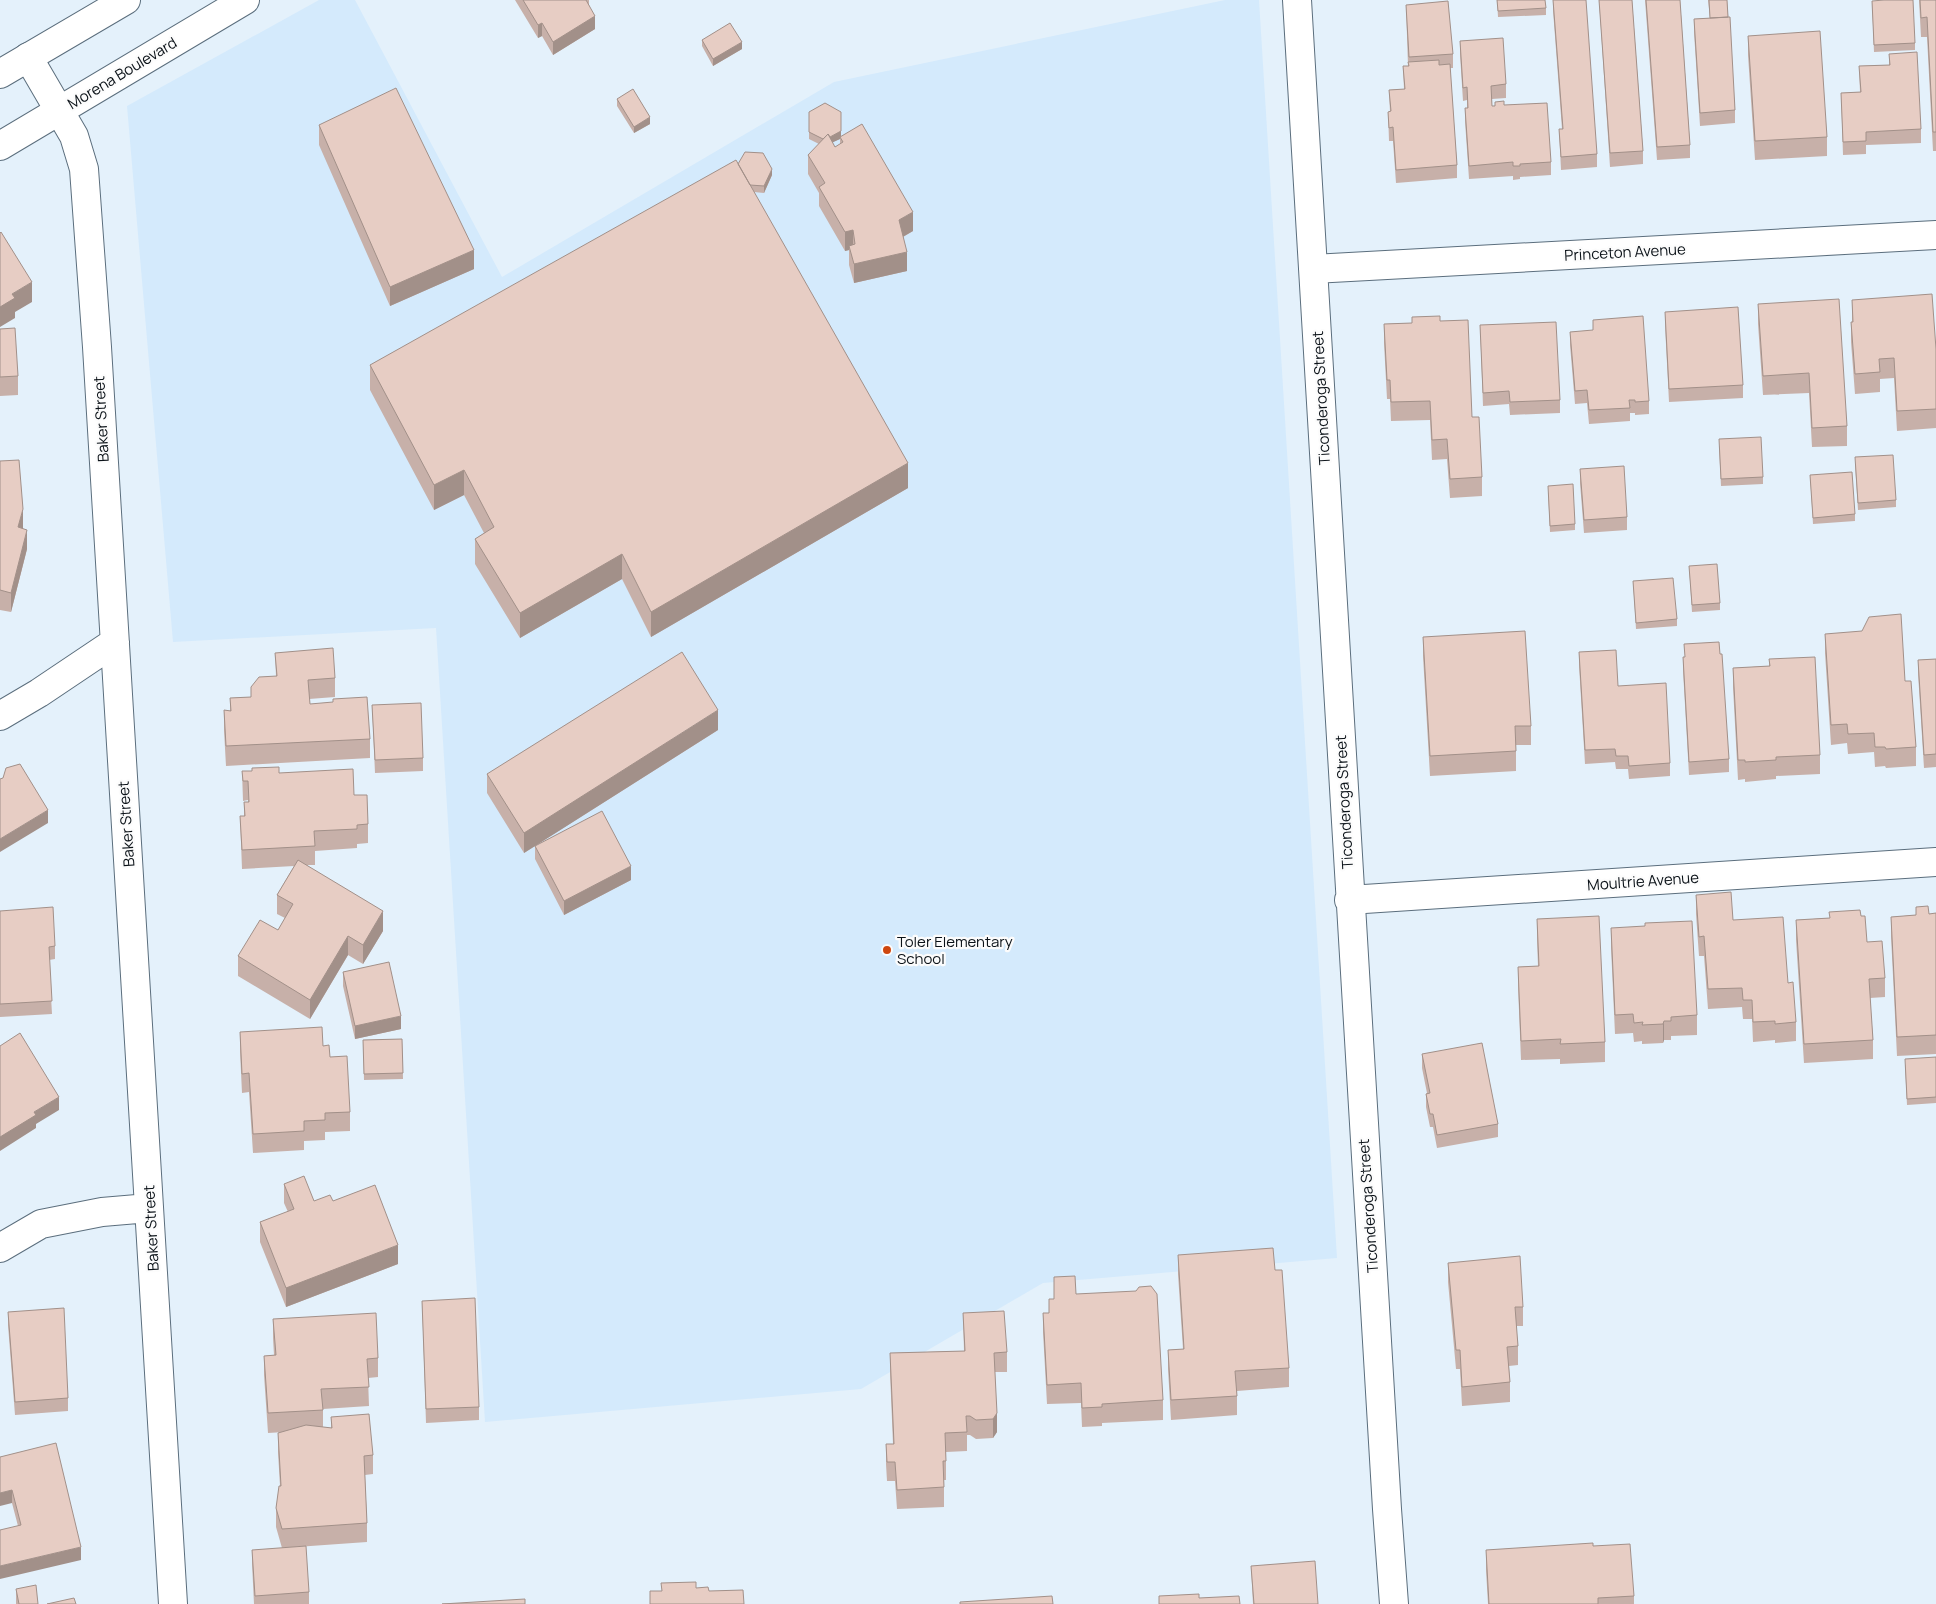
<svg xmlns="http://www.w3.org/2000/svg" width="1936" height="1604" font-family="Manrope,sans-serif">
<rect width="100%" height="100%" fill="#e4f1fb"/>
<path fill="#d4eafc" d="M319 0H355L502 277 834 82 1225 0H1259L1337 1258 1043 1283 861 1389 485 1422 436 628 173 642 127 106Z"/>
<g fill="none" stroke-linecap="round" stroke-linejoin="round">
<g stroke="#5b6e7d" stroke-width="30">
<path id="minor" d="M1297 0 1387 1509 1394 1604
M28 57 74 136 84 169 97 347 173 1604
M1313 269 1936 235
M0 716 39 693 115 642
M1349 900 1936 862
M0 1248 41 1224 102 1212 149 1208"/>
</g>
<g stroke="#5b6e7d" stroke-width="30">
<path id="major" d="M0 74 126 0
M0 146 245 0"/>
</g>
<use href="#minor" stroke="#fff" stroke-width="28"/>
<use href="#major" stroke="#fff" stroke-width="28"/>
</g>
<path fill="#c7b0a9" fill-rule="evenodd" d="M515 0H589V5L595 29 553 55 542 36 538 38Z
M1497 0 1546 8V15L1498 17Z
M1553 0 1597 154V167L1561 170 1559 129H1562L1553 10Z
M1599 0H1632L1643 151V164L1610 167Z
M1645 0H1680L1690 145V158L1657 160Z
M1708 0H1727L1735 110V123L1700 126 1694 32V19L1710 18Z
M1919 0H1936V151H1933L1927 37H1921Z
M1872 1 1915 43V50L1874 52Z
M1406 5 1453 54V68H1450L1457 165V178L1396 183 1393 141H1389L1388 112H1390L1389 90 1404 89 1403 66H1408Z
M1748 36 1827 137V156L1755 160 1748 55Z
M702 40 742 49 713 66 702 46Z
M1460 41 1506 84V98L1492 99V106L1504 105 1551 162V175L1520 177V179L1513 180V176L1469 179 1465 121V108H1467V100L1463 101 1460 54Z
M1889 54 1921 129V143L1866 145V154L1843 155 1841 93 1860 92 1859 66 1889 65Z
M617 99 650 124 634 133 617 106Z
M809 112H841V136L913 231 903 237 907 271 854 283 849 265V250L845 251 819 206V193L808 174V155L819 144 809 139ZM840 139V144L835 147 832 142Z
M319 125 474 269 390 306 319 145Z
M738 164 772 175 764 193 754 192 908 488 651 637 622 579 520 638 475 564V539L484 533 464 495 434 510 370 390V365Z
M1852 300 1936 349V428L1897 431 1894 378 1880 379V392L1855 394 1851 342V322H1852Z
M1758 304 1847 426V446L1812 447 1809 393 1763 395 1758 324Z
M1665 312 1743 385V398L1669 402 1665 325Z
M1412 317 1440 321 1472 417 1482 477V496L1450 498 1447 459 1432 460 1430 420 1391 421 1390 399H1387L1384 343V324L1412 323Z
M1593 320 1649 401V414L1635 415V413H1630V421L1589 424 1587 403 1575 404 1570 345V332L1593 331Z
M1480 325 1560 400V413L1510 415 1509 404 1483 406Z
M0 329 18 376V395L0 396Z
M1719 446 1763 477V484L1721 486Z
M0 461 23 528 27 549 11 612 0 610Z
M1855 464 1896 500V507L1858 510Z
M1580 469 1627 517V530L1584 533 1580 483Z
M1810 475 1855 514V521L1813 524Z
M1548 492 1575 524V530L1550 532Z
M1689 566 1720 603V610L1692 612Z
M1633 581 1677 619V626L1636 629Z
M1825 634 1905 681 1916 747V766L1886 768 1885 766 1875 767 1874 752 1848 754 1847 743 1831 745 1825 653Z
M1423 637 1531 726V745H1516V771L1430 776 1423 656Z
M1579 652 1618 686 1670 763V776L1629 779 1628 769H1616L1615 762 1585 764 1579 665Z
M275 653 335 678V697L309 699 310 704 370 739V758L226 766 224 730V710L230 711V698L251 697 276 676Z
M1683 657 1729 759V772L1689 775 1683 670Z
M1769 659 1820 755V774L1776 776V779L1745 782V779L1738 780 1733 687V668L1769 666Z
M1936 659V767L1924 768 1918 673V660Z
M372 705 423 758V771L375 773Z
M718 730 524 853 487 793V774Z
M242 771 279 773 354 795 368 824V843L357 844V848L315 851V865H307L383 931 363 964 348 955 310 1019 238 976V956L278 930 285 918 277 914V895L294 866 242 869 240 816H244V802H248V800L243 801Z
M535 846 631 880 564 915 535 859Z
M1696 895 1733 920 1788 983 1796 1022V1041L1775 1043V1040L1753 1042 1752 1019H1743L1742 1007 1708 1009 1704 956H1699L1696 914Z
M1916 907 1929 914 1936 913V1054L1897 1056 1891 936V917L1916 915Z
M0 911 55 946V959L49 960 52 1014 0 1017Z
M1861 916 1867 942 1885 978V997L1870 998 1873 1040V1059L1804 1063 1796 940V920Z
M1537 919 1605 1042V1062L1560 1064V1059L1521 1060 1518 986V967L1538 966 1537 939Z
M1611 928 1697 1015V1035L1671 1036V1040H1664L1663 1043 1642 1044V1041L1634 1042 1633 1033 1615 1034 1611 947Z
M343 972 401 1029 355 1039 343 986Z
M240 1032 330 1057 350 1112V1131L325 1132V1140L304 1141V1150L253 1153 249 1092 242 1093 240 1051Z
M402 1039 403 1079 364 1080 363 1040Z
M1422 1054 1498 1124V1137L1437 1148 1433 1127H1430L1426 1107V1094L1427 1093 1422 1068Z
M1936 1057V1103L1907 1105 1905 1065Z
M284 1184 314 1201H333L398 1264 286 1307 260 1242V1222L288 1212 284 1203Z
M1178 1255 1289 1368V1387L1237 1391V1415L1171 1420 1168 1369V1350L1183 1349 1178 1274Z
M1448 1263 1523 1307V1326H1516L1518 1346V1365L1509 1366 1510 1382V1402L1462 1406 1460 1369H1456L1448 1282Z
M1054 1277 1076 1294 1163 1400V1420L1102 1423V1426L1082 1427 1081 1403 1047 1404 1043 1332V1313H1049L1054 1299Z
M422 1301 479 1407V1420L426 1423Z
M8 1312 68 1398V1411L15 1415 8 1325Z
M963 1313 1007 1352V1372H995L997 1432 993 1438 976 1439 970 1435H967V1451L946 1452V1480H944V1507L897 1509 895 1481H887L886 1464V1444H893L890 1372V1353L964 1351Z
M273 1319 378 1358V1377L368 1378 369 1406 323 1409V1427L331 1428V1417L373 1455V1474L365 1475 367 1523V1542L282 1548 276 1527V1508L280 1486 278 1452V1433L284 1432 268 1433 264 1375V1356L274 1355 273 1338Z
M0 1457 81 1560 18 1526Z
M1593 1546 1634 1596V1604H1488L1486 1570V1550Z
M252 1550 309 1592V1604H254L252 1563Z
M1251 1566 1318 1604H1253Z
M16 1589 38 1604H16Z"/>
<path fill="#a29089" d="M595 16V29L553 55V42Z
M542 23V36L538 38V25Z
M742 42V49L713 66V59Z
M650 117V124L634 133V127Z
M841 131V138L840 137V139L825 146V140Z
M772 169V175L764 193V186Z
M913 212V231L899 239V220Z
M853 230V249L849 246V250L845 251V232Z
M474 250V269L390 306V287Z
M907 252V271L854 283V264Z
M32 282V302L15 312V318L0 327V307L12 294Z
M908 463V488L651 637V612Z
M464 470V495L434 510V485Z
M23 509V529L18 527Z
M27 530V549L11 612V593Z
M622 554V579L520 638V613Z
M718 710V730L524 853V833Z
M48 810V823L0 852V839Z
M631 866V880L564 915V901Z
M383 911V931L363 964V945Z
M348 936V955L310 1019V1000Z
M401 1016V1029L355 1039V1026Z
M1664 1021V1040L1663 1043V1024Z
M59 1097V1110L36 1124V1128L0 1151V1137L34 1112Z
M398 1245V1264L286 1307V1288Z
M997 1413V1432L993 1438V1419Z
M12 1490V1503L0 1506V1493Z
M81 1547V1560L0 1579V1566Z"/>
<path fill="#e7cdc4" stroke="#a29089" d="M523 0H586L595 16 553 42 542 23 538 25Z
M1497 0H1545L1546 8 1498 11Z
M1553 0H1586L1597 154 1561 157 1559 129H1563Z
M1599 0H1632L1643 151 1610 153Z
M1646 0H1680L1690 145 1657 147Z
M1709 0H1727L1728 17 1710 18Z
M1884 0H1913L1915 43 1874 45 1872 1Z
M1920 0H1936V132H1933L1927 17 1921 18Z
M1448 1 1453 54 1409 57 1406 5Z
M1730 17 1735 110 1700 113 1694 19Z
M730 23 742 42 713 59 702 40Z
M1820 31 1827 137 1755 141 1748 36Z
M1503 38 1506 84 1491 86 1492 106H1495V102L1504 101V105L1547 103 1551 162 1520 164V166H1513V162L1469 166 1465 108H1468L1467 87 1463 88 1460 41Z
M1917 52 1921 129 1866 132V141L1843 142 1841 93 1861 92 1859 66 1890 65 1889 54Z
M1439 60V65L1450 64 1457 165 1396 170 1393 127 1389 128 1388 112 1391 111 1389 90 1405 89 1403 66H1409L1408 62Z
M396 88 474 250 390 287 319 125Z
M633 89 650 117 634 127 617 99Z
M825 103 841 112V131L830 137 828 134 823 139 809 132V112Z
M862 124 913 212 899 220 907 252 854 264 849 246 855 244 853 230 845 232 819 187 825 183 808 155 828 134 835 147 843 142 840 137Z
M745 152 763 153 772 169 764 186 750 185 738 164Z
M736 160 908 463 651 612 622 554 520 613 475 539 494 527 464 470 434 485 370 365Z
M1 232 32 282 12 294 15 298 0 307V233Z
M1932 294 1936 349V409L1897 411 1894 358 1879 359 1880 372 1855 374 1851 322H1853L1852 300Z
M1839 299 1847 426 1812 428 1809 373 1763 376 1758 304Z
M1738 307 1743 385 1669 389 1665 312Z
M1440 316V321L1468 320 1472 417H1479L1482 477 1450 479 1447 439 1432 440 1430 401 1391 402 1390 380H1387L1384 324 1412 323V317Z
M1643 316 1649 401 1635 402V400H1629L1630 408 1589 410 1587 390 1575 391 1570 332 1593 330V320Z
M1556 322 1560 400 1510 402 1509 391 1483 393 1480 325Z
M15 328 18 376 0 377V329Z
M1761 437 1763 477 1721 479 1719 439Z
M1893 455 1896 500 1858 503 1855 457Z
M19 460 23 509 18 527 27 530 11 593 0 590V461Z
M1624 466 1627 517 1584 520 1580 469Z
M1852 472 1855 514 1813 518 1810 475Z
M1573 484 1575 524 1550 526 1548 486Z
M1717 564 1720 603 1692 605 1689 566Z
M1673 578 1677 619 1636 623 1633 581Z
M1901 614 1905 681H1911L1916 747 1886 749 1885 747H1875L1874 733 1848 734 1847 724 1831 725 1825 634 1862 631 1869 617Z
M1525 631 1531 726H1515L1516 751 1430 756 1423 637Z
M1719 642 1720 654H1722L1729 759 1689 762 1683 657H1685L1684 644Z
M333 648 335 678 308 680 310 704 333 702V699L367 697 370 739 226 746 224 710 231 711 230 698 251 697V687L259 677 277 676 275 653Z
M1616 650 1618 686 1666 683 1670 763 1629 766 1628 756H1616L1615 749 1585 750 1579 652Z
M682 652 718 710 524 833 487 774Z
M1815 657 1820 755 1776 757V760L1745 762V760H1738L1733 668 1770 666 1769 659Z
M1936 659V754L1924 755 1918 660Z
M421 703 423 758 375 760 372 705Z
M20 764 48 810 0 839V779L3 778 6 768Z
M279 767V773L353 769 354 795H367L368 824 357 825V829L314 831 315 846 242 850 240 816H245L244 802H249L248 781H243L242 771H252V768Z
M602 811 631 866 564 901 535 846Z
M298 860 383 911 363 945 348 936 310 1000 238 956 260 920 278 930 293 904 277 895Z
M1731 892 1733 920 1783 917 1788 983 1793 982 1796 1022 1775 1024V1021L1753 1022 1752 1000H1743L1742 988 1708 989 1704 936 1699 937 1696 895Z
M1928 906 1929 914 1936 913V1035L1897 1037 1891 917 1916 915V907Z
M53 907 55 946 49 947 52 1001 0 1004V911Z
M1860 910 1861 916H1865L1867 942 1882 941 1885 978 1869 979 1873 1040 1804 1044 1796 920 1830 918 1829 912Z
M1599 916 1605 1042 1560 1044 1561 1039 1521 1041 1518 967 1539 966 1537 919Z
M1692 921 1697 1015 1671 1017V1021H1664L1663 1024 1642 1025 1643 1022 1634 1023 1633 1014 1615 1015 1611 928 1645 926V923Z
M389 962 401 1016 355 1026 343 972Z
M322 1027 323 1046 329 1045 330 1057 347 1056 350 1112 325 1113V1120L304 1121V1131L253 1134 249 1073 242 1074 240 1032Z
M20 1033 59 1097 34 1112 36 1115 0 1137V1046Z
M402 1039 403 1073 364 1074 363 1040Z
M1482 1043 1498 1124 1437 1135 1433 1114H1430L1426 1094 1430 1093 1422 1054Z
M1936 1057V1097L1907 1099 1905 1059Z
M304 1176 314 1201 330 1195 333 1201 375 1185 398 1245 286 1288 260 1222 294 1209 284 1184Z
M1273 1248 1275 1270H1282L1289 1368 1235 1371 1237 1396 1171 1400 1168 1350 1184 1349 1178 1255Z
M1520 1256 1523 1307H1515L1518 1346 1507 1347 1510 1382 1462 1387 1460 1350H1456L1448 1263Z
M1075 1276 1076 1294 1136 1291 1139 1287 1151 1286 1157 1294 1163 1400 1102 1404V1407L1082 1408 1081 1383 1047 1385 1043 1313H1049V1299H1054V1277Z
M475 1298 479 1407 426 1409 422 1301Z
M64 1308 68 1398 15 1402 8 1312Z
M1004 1311 1007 1352 994 1353 997 1413 993 1419 976 1420 970 1416H966L967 1432 945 1433 946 1461H943L944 1487 897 1490 895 1462H887L886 1444H894L890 1353 965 1351 963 1313Z
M376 1313 378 1358 367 1359 369 1387 321 1389 323 1410 268 1413 264 1356 276 1355 273 1319Z
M369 1414 373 1455 364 1456 367 1523 282 1529 276 1508 279 1486H281L278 1433 306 1425 332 1428 331 1417Z
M56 1443 81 1547 0 1566V1530L21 1525 12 1490 0 1493V1457Z
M1593 1543V1546L1630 1544 1634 1596 1598 1598V1604H1489L1486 1550Z
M306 1546 309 1592 255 1596 252 1550Z
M1315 1561 1318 1604H1254L1251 1566Z
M696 1582V1588L708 1587 709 1591 743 1590 744 1604H650V1591H662L661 1583Z
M36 1585 38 1604H19L16 1589Z
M1199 1594V1598L1239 1596 1240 1604H1159V1596Z
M1052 1596 1053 1604H960V1602Z
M74 1598 76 1604H47Z
M525 1599V1604H442Z"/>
<circle fill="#ce470f" stroke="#fcfcfc" stroke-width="2" cx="887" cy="950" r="5"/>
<g text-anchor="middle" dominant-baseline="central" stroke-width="4.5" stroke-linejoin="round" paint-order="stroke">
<g font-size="15" fill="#0b1218" stroke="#fcfcfc">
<text transform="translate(122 73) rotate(-31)">Morena Boulevard</text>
<text transform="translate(1625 252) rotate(-3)">Princeton Avenue</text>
<text transform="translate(1321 398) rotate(-93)">Ticonderoga Street</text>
<text transform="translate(101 419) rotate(-93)">Baker Street</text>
<text transform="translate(1344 802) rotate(-93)">Ticonderoga Street</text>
<text transform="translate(126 824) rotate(-94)">Baker Street</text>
<text transform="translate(1643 881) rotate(-4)">Moultrie Avenue</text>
<text transform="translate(1368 1206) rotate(-94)">Ticonderoga Street</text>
<text transform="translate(151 1228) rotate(-93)">Baker Street</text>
</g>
<g font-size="15" fill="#0b1218" stroke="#fcfcfc" text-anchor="start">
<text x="897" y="941">Toler Elementary<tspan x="897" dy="17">School</tspan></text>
</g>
</g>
</svg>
